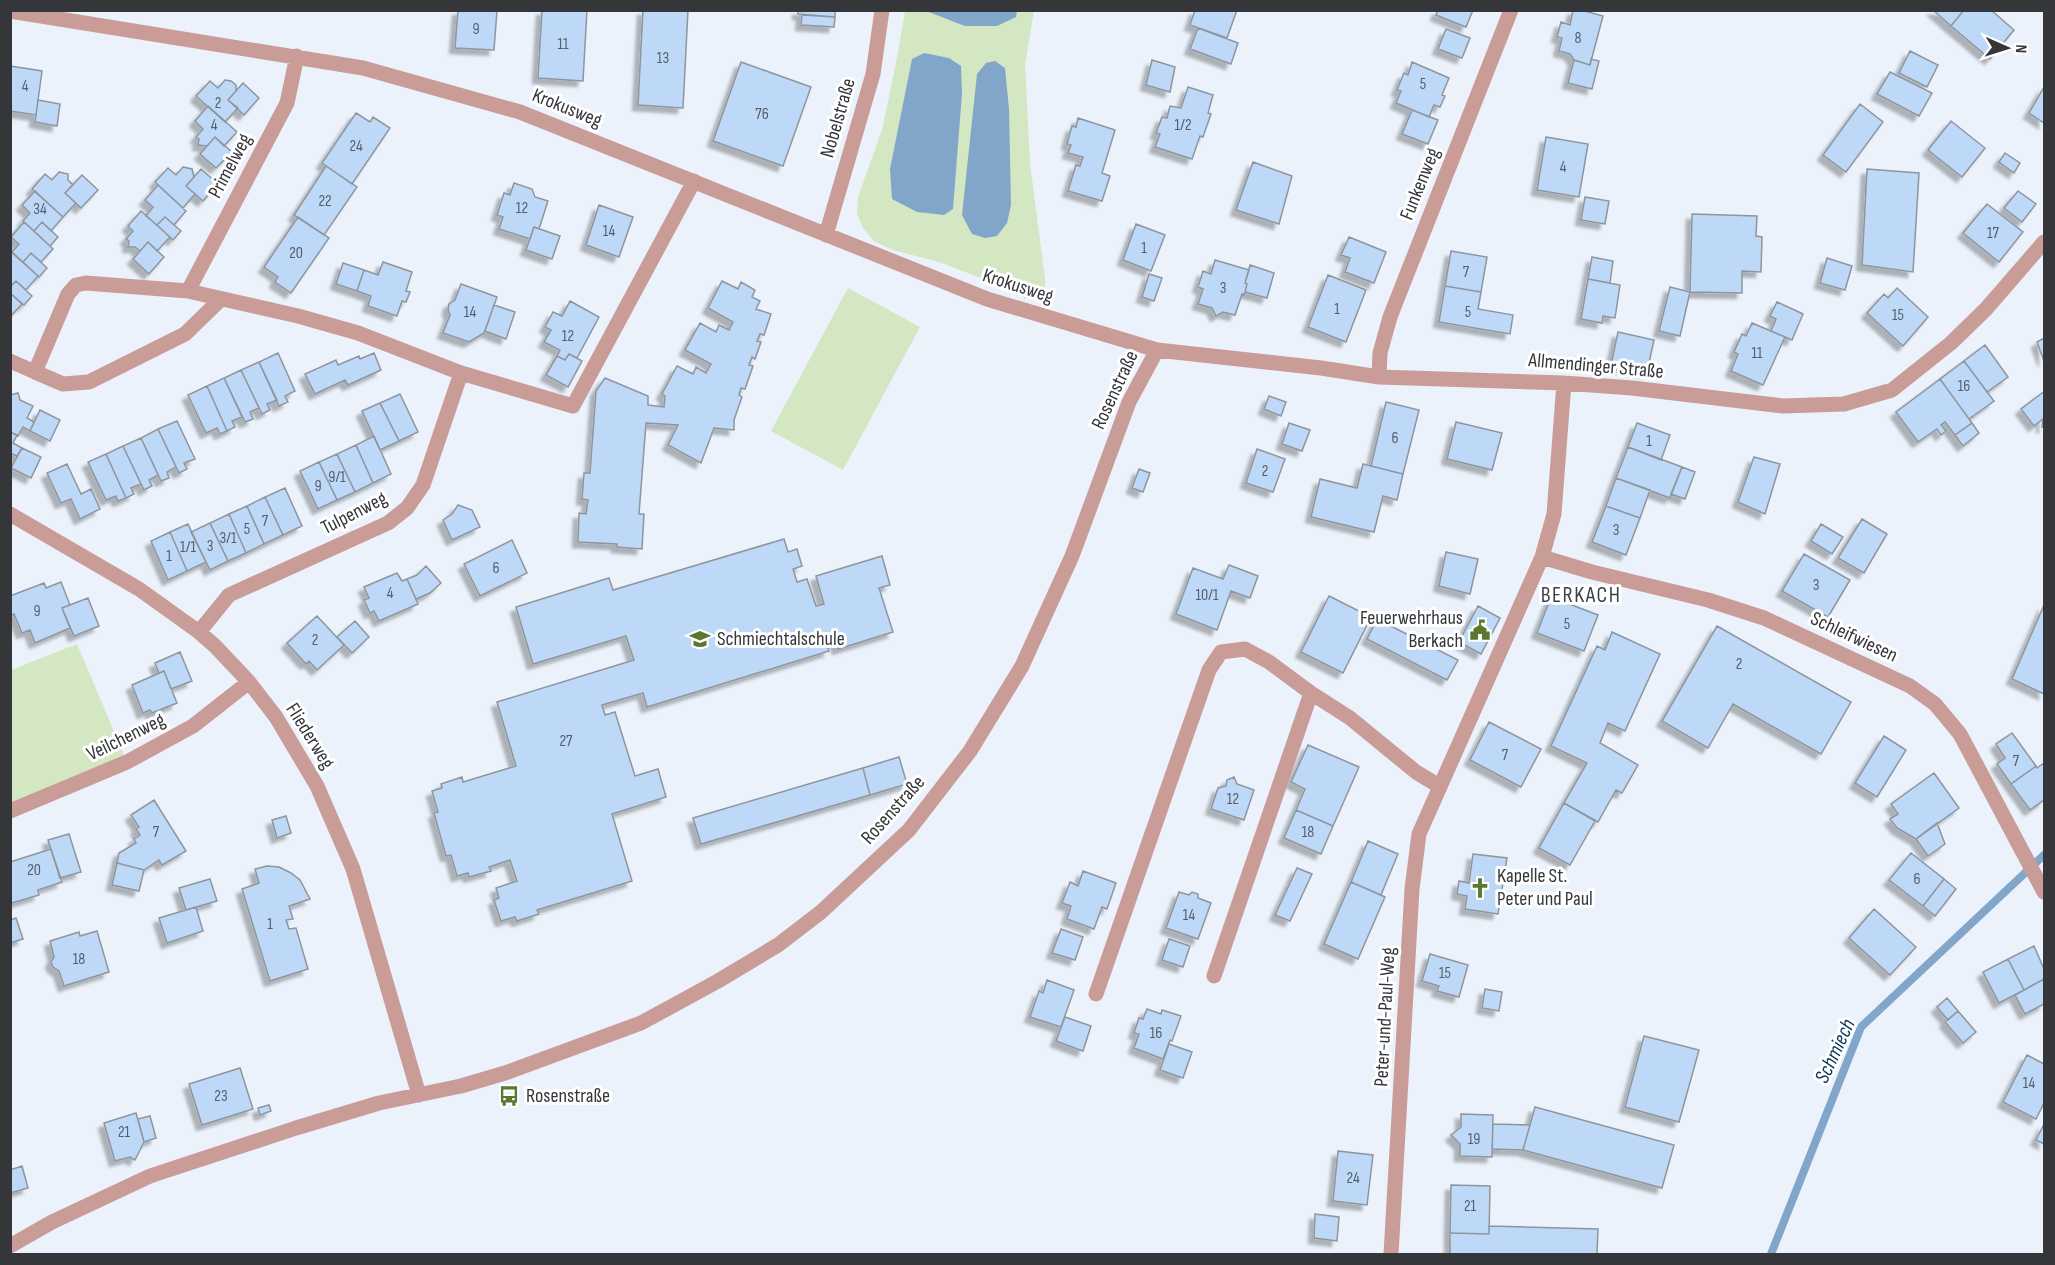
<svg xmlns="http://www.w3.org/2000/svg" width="2055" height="1265" font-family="'Sofia Sans Condensed',sans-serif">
<defs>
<filter id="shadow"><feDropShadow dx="-5.5" dy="5.5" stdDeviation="1.5" flood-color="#0004"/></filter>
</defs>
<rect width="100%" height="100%" fill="#ebf2fb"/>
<path fill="#d3e7c2" d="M905 11H1034L1025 64 1030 163 1045 279V291L1037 297 1025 299 1015 291 939 262 893 250 875 242 863 228 857 213 858 197 882 130 897 58Z
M848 288 920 327 843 470 771 431Z
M77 644 127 762 11 811V670Z"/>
<path fill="#82a6c9" d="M926 11H1017L1016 17 997 26H965Z
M924 53 949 58 961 66 962 93 953 209 944 215 917 212 892 199 890 169 912 59Z
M995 61 1005 68 1009 109 1011 205 1007 223 997 236 985 238 972 234 962 215 977 74 986 63Z"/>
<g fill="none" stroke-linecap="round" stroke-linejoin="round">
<path stroke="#82a6c9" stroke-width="8" d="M1771 1254 1861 1027 2044 855"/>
</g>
<path fill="#bed8f8" stroke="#8f959d" stroke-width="1.5" filter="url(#shadow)" d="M458 10H497L494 50 455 48Z
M542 10H587L583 81 538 78Z
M643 10H688L683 108 638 105Z
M798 10H835V17L798 14Z
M1195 10H1237L1227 38 1190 25Z
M1438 10H1473L1466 27 1436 15Z
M1573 10H1581L1603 16 1590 65 1574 60 1570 54 1559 51 1562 38 1557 37 1561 22 1570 25Z
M1933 10H1964L1951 26Z
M1964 10H1991L2014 30 1990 59 1951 26Z
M802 15 835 17 834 27 801 25Z
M1198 28 1238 43 1231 64 1190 49Z
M1446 29 1470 38 1462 58 1438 49Z
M1910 51 1938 65 1927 87 1899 73Z
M1591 59 1599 61 1592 89 1568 83 1574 60 1590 65Z
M1152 60 1175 67 1170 92 1146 85Z
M741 62 811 87 783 166 713 141Z
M1412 62 1449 78 1442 95 1445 96 1440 107 1434 105 1429 117 1396 103 1401 91 1397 90 1404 73 1408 75Z
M10 66 42 71 36 115 10 111Z
M1890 72 1932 93 1919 116 1877 94Z
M225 80 231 81 236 85V91L228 100 238 108 225 122 196 96 210 81 218 88Z
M243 83 259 98 244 115 228 100Z
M1188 87 1213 95 1208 113 1211 114 1203 137 1200 136 1192 159 1155 147 1160 134 1156 133 1162 117 1167 118 1170 106 1181 108Z
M2044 87V123L2029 113Z
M38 100 60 104 57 126 35 122Z
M1860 104 1883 122 1846 172 1823 155Z
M208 106 237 132 224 146 215 137 207 146 198 145 199 139 196 137 203 129 195 121Z
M1412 110 1438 120 1428 144 1402 134Z
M356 113 370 122 373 117 390 128 352 184 322 163Z
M1078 118 1115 130 1102 173 1110 176 1102 201 1068 191 1076 165 1080 166 1083 157 1068 153 1071 145 1067 144 1072 126 1076 127Z
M1951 121 1985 148 1962 177 1928 150Z
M215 137 232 152 216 168 200 154Z
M1546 137 1588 144 1579 197 1537 190Z
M2005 153 2020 163 2014 173 1999 162Z
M1253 162 1292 176 1279 224 1236 210Z
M326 166 357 187 324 235 294 215Z
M183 167 192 169 194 177 186 186 195 194 183 208 155 182 168 168 176 175Z
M201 169 218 184 203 201 186 186Z
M1867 169 1919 173 1913 272 1862 265Z
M59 172 68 174V180L73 185 65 193 76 203 63 217 32 189 45 174 52 180Z
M82 175 98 190 81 208 65 193Z
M514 183 532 189 535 197 548 201 539 229 534 227 530 239 499 229 503 217 497 215 504 193 510 195Z
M158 185 186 211 174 225 165 217 157 225 146 216 153 207 145 200Z
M35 191 63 217 51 231 42 222 34 231 23 221 30 213 22 205Z
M2018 191 2036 204 2022 222 2004 208Z
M1585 197 1609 201 1605 224 1581 220Z
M1987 204 2023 232 1999 262 1963 233Z
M599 205 633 217 619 257 586 245Z
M141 211 170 237 157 251 148 242 140 251 135 247H128L129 241 126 239 133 231 128 226Z
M1692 214 1757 216 1756 236 1762 237 1761 272 1742 271V293L1690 292Z
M165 217 181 231 173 240 157 225Z
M298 217 329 238 291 293 275 282 278 277 264 267Z
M24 222 53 249 41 262 31 253 23 262 12 252 19 244 11 237Z
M42 222 58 237 50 246 34 231Z
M1136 224 1165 235 1151 271 1123 260Z
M534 227 560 236 552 259 526 250Z
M1349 237 1386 252 1374 283 1345 272 1350 258 1341 255Z
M148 242 164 257 149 274 133 259Z
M10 251 38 276 26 290 16 281 10 287Z
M1451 251 1487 257 1481 292 1445 286Z
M31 253 47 268 39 277 23 262Z
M1592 257 1613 261 1610 283 1588 279Z
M1827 258 1852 266 1845 290 1820 283Z
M1215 260 1249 270 1245 283 1247 284 1245 292 1244 295 1242 294 1235 315 1223 312 1216 316 1212 308 1198 304 1203 289 1198 287 1203 271 1211 274Z
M383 262 412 272 406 291 410 292 406 302 402 301 397 316 368 306 371 296 357 291 364 270 378 275Z
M343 263 364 270 357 291 336 284Z
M1250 265 1274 273 1267 298 1245 292 1247 284 1245 283Z
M1149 274 1162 278 1154 301 1142 297Z
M1328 275 1366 290 1346 342 1308 327Z
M1588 279 1620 285 1615 318 1603 316 1602 323 1581 319Z
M16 281 32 296 24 305 10 293V287Z
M722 281 738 289 741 282 755 290 752 297 760 301 756 309 771 314 764 335 760 334 757 341 761 342 755 359 752 357 749 365 753 366 745 389 741 388 739 395 742 397 734 420V430L714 428 701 463 668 445 678 425 646 423 639 514H644L642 549 617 547V544L578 542 579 513 586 514 588 500 582 499 584 473H590L596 391 605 378 648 396V405L664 407 665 396 662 394 677 366 693 374 696 367 706 373 711 364 685 350 700 323 716 332 719 325 729 330 733 322 708 308Z
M461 284 497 297 484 333 469 342 443 333 450 315 448 310 449 304 455 300Z
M1445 286 1481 292 1478 309 1513 315 1510 334 1439 322Z
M1670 287 1690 292 1680 336 1659 331Z
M1897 288 1928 317 1903 346 1867 313 1884 294 1888 298Z
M10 293 22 304 10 317Z
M570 301 599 317 577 358 569 354 565 360 557 356 560 350 544 342 551 330 545 327 553 312 562 316Z
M1777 302 1803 314 1792 340 1771 331 1776 319 1770 316Z
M494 305 515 312 506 339 485 331Z
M1752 323 1785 337 1763 385 1731 371 1738 354 1734 352 1742 334 1746 336Z
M1618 332 1654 340 1647 372 1611 365Z
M2044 338V361L2037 342Z
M1985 345 2008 377 1987 392 1964 361Z
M278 353 295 391 285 396 288 402 279 406 259 362Z
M374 353 381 370 348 385 345 380 315 394 305 374 336 360 338 365 359 356 360 359Z
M569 354 582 361 568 387 546 375 557 356 565 360Z
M1964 361 1994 401 1969 419 1940 379Z
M259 362 277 400 267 404 270 410 262 414 241 370Z
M241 370 259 408 250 412 253 419 245 422 224 378Z
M224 378 242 417 232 421 235 427 227 431 207 386Z
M1940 379 1972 423 1955 435 1945 422 1941 425 1946 431 1941 435 1937 429 1918 442 1896 412Z
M207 386 227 431 220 434 217 428 206 433 188 395Z
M18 393 20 400 33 406 27 418 34 422 30 431 23 427 18 436 10 432V395Z
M2042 393H2044V427H2042L2043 419 2034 426 2021 409Z
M400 394 418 432 399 441 380 403Z
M1269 396 1286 402 1281 416 1264 409Z
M1386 402 1419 410 1403 474 1371 466Z
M380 403 399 441 380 450 362 411Z
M40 410 60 420 50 441 30 431Z
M177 421 195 459 184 463 187 469 179 473 158 429Z
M1456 422 1502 433 1492 470 1447 459Z
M1289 423 1310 430 1302 451 1282 444Z
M1637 423 1670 435 1661 460 1628 447Z
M1972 423 1979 433 1963 446 1955 435Z
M158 429 176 467 167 472 169 478 161 481 141 438Z
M10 432 17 435 13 443 22 448 17 456 10 453Z
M374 436 391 474 373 483 356 445Z
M141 438 158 475 149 480 152 486 144 490 123 446Z
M356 445 373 483 355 492 337 454Z
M123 446 141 484 131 488 134 494 126 498 106 454Z
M1628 447 1682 467 1670 498 1616 478Z
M22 448 41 457 31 478 11 468Z
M1257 449 1285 459 1273 492 1246 483Z
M106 454 126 498 118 501 116 496 106 500 88 462Z
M337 454 355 492 337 500 319 462Z
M1754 457 1780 464 1765 514 1738 502Z
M319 462 337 500 318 509 300 471Z
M67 464 81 494 91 489 100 509 80 519 71 499 61 503 47 473Z
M1363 464 1403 474 1397 500 1383 496 1374 532 1311 517 1320 479 1357 488Z
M1682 467 1695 472 1685 499 1671 494Z
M1139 469 1150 473 1143 492 1132 488Z
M1616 478 1650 490 1640 518 1606 506Z
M285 488 302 526 283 535 265 497Z
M265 497 283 535 264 544 247 506Z
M458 505 472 510 480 527 452 540 443 520 452 514Z
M247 506 264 544 246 553 229 514Z
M1606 506 1640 518 1626 555 1592 542Z
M229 514 246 553 228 561 210 523Z
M1862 519 1887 534 1864 573 1838 558Z
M210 523 228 561 210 570 191 532Z
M188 524 206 562 187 571 170 532Z
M1821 524 1843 537 1832 554 1811 541Z
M170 532 187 571 168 580 151 541Z
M784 539 788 552 797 549 802 566 793 569 797 582 807 579 816 606 824 604 816 576 882 556 890 585 879 588 893 632 838 649 834 636 825 639 829 651 647 707 643 693 602 705 605 715 615 712 635 776 658 769 666 797 612 814 632 881 537 910 539 914 517 921 515 917 501 921 494 900 499 898 496 888 517 881 510 860 489 867 491 871 469 877 468 873 457 876 451 855 446 856 434 813 438 812 432 791 442 788 441 784 462 777 463 782 516 766 497 702 634 660 626 636 533 664 516 607 609 578 613 590Z
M512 540 527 573 480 596 464 564Z
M1446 552 1478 559 1470 594 1439 586Z
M1804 554 1850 580 1828 617 1782 591Z
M1229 565 1258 576 1250 598 1231 591 1217 630 1176 614 1193 568 1223 579Z
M426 566 441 583 430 593 416 599 407 579 417 575Z
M397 573 402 581 407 579 418 604 379 621 374 611 370 613 364 600 369 598 364 587Z
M61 582 70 605 62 608 70 628 35 643 30 630 22 633 14 614 10 616V596L44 583 46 588Z
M1329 596 1371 617 1343 673 1301 652Z
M1551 597 1598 615 1584 651 1537 633Z
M88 598 99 626 74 636 62 608Z
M2044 605V694L2012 679Z
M1478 606 1500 618 1481 654 1459 642Z
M317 616 344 645 317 670 309 661 306 664 287 643Z
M1377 619 1458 660 1447 680 1367 639Z
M355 621 369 637 352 653 337 637Z
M1717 626 1851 702 1821 754 1733 704 1708 748 1662 721Z
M1612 632 1660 654 1625 731 1608 723 1600 743 1638 765 1622 793 1616 790 1598 822 1564 803 1587 763 1551 746 1597 646 1605 650Z
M180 652 192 681 171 689 164 671 159 673 155 663Z
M164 671 177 703 152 713 150 710 143 713 132 685Z
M1489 722 1541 749 1521 787 1470 760Z
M2012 733 2036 766 2011 784 1997 764 2005 758 1996 744Z
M1884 736 1906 750 1877 797 1855 783Z
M1308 745 1359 767 1333 826 1296 810 1305 789 1291 782Z
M899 757 907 784 870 795 863 768Z
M2044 763V800L2030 810 2011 784 2036 766 2037 768Z
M863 768 870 795 701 844 693 818Z
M1934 773 1959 808 1916 839 1897 828 1890 819 1898 814 1891 804Z
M1234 777 1237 784 1254 790 1244 820 1211 809 1218 788 1226 786 1227 780Z
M154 800 186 851 162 865 159 860 144 870 117 863 119 853 136 843 134 839 140 835 136 829 139 827 131 815Z
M1564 803 1595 821 1570 865 1539 848Z
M1296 810 1333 826 1321 854 1284 838Z
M286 816 291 833 277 838 272 820Z
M1937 823 1945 844 1928 856 1916 839Z
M69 834 81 872 60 878 48 840Z
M1368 841 1398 854 1381 895 1351 882Z
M51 849 62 882 38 890 39 895 12 903 10 897V862Z
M1911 853 1944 879 1923 906 1889 880Z
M1473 854 1507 858 1498 914 1465 909 1467 896 1457 894 1459 881 1469 883Z
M117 863 144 870 139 891 112 885Z
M267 866 279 867 291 873 300 880 310 899 289 906 293 919 286 920 289 929 296 928 308 969 270 981 242 889 259 883 255 869Z
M1297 868 1312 874 1290 921 1275 915Z
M1083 871 1116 883 1107 909 1102 907 1094 929 1067 919 1071 906 1062 903 1070 882 1078 886Z
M210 879 217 901 186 910 179 888Z
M1944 879 1956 889 1935 916 1923 906Z
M1351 882 1385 897 1358 959 1324 944Z
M1179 892 1189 895 1192 892 1198 894V898L1211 903 1198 939 1166 928Z
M196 907 203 931 167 943 159 918Z
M1874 909 1916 947 1890 975 1849 938Z
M16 918 23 939 10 943V920Z
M1061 929 1083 937 1075 960 1052 953Z
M97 931 109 972 64 986 59 971 53 967 51 962 54 957 50 941 79 932 80 936Z
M1169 939 1190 946 1183 967 1162 960Z
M2034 946 2044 969V979L2024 990 2008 959Z
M1430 954 1468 965 1459 997 1437 991 1439 986 1422 981Z
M2008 959 2024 990 1999 1003 1983 972Z
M2044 979V1004L2025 1014 2015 995Z
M1047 980 1074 990 1061 1027 1030 1017 1039 991 1043 993Z
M1485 989 1502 992 1499 1011 1482 1008Z
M1947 998 1958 1011 1948 1020 1937 1007Z
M1147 1009 1161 1014 1162 1010 1181 1016 1172 1041 1170 1040 1163 1059 1134 1048 1139 1034 1134 1033 1139 1018 1143 1019Z
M1958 1011 1976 1032 1963 1043 1945 1022Z
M1065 1017 1091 1026 1083 1051 1056 1041Z
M1644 1036 1699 1050 1679 1122 1625 1107Z
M1169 1044 1192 1052 1183 1078 1160 1070Z
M2027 1055 2044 1064V1103L2036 1119 2003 1102Z
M240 1068 253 1109 202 1125 189 1084Z
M269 1105 271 1111 260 1115 258 1108Z
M1535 1107 1674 1145 1662 1188 1523 1150Z
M136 1113 144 1142 135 1160 130 1157 115 1161 104 1123Z
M1461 1114 1493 1115 1492 1157 1460 1156V1144L1451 1135 1461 1127Z
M150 1116 156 1138 144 1142 138 1119Z
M1493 1124 1530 1125 1523 1150 1492 1149Z
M2044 1124V1144L2036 1140Z
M1338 1151 1373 1155 1367 1205 1333 1201Z
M22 1166 28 1188 10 1193V1170Z
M1451 1185 1490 1186 1489 1234 1450 1233Z
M1315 1214 1339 1217 1337 1241 1314 1238Z
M1489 1226 1598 1229 1597 1254H1450V1233L1489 1234Z"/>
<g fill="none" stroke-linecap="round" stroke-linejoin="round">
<path stroke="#ca9c97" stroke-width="15" d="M10 11 363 68 520 112 987 299 1157 350 1321 368 1379 377 1564 383 1632 388 1783 406 1844 404 1892 390 1951 343 1986 309 2044 242
M826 235 873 74 882 10
M188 291 287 103 297 56
M10 361 35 372 68 294 76 285 86 283 188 291 298 316 358 333 461 373 573 406 694 181
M35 372 63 384 89 382 185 334 220 300
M1379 377 1380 353 1390 317 1511 10
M10 514 139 589 199 632 215 646 249 682 276 717 317 786 353 869 419 1095
M1542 557 1592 572 1708 600 1764 618 1910 686 1935 704 1960 734 2044 892
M199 632 229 595 388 523 407 508 423 485 461 373
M10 811 127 762 193 726 249 682
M1214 976 1311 693
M1096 994 1209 670 1221 652 1245 649 1269 662 1311 693 1350 718 1416 772 1439 786
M10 1246 52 1222 150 1176 296 1128 379 1103 461 1086 505 1073 641 1023 718 981 778 945 821 912 909 830 970 751 1022 666 1072 556 1129 402 1157 350
M1391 1254 1412 889 1419 834 1542 557 1554 514 1564 383"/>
</g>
<defs>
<g id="civic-bare" transform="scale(1.62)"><path d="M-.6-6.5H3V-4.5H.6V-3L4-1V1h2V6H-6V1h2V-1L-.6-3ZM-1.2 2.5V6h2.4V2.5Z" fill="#5a792f" stroke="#fff" stroke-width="2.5" paint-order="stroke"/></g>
<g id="school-bare" transform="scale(1.62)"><path d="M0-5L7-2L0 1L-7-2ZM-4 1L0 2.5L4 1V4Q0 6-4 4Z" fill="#5a792f" stroke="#fff" stroke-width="2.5" paint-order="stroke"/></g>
<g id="church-bare" transform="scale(1.62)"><path d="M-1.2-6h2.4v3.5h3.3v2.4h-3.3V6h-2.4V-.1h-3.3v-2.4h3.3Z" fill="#5a792f" stroke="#fff" stroke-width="2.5" paint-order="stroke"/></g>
<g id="bus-bare" transform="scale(1.62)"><path d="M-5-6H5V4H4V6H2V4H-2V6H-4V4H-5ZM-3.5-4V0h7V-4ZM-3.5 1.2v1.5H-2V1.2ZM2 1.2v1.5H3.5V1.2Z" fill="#5a792f" stroke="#fff" stroke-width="2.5" paint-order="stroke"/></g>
</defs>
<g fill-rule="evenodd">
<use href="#civic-bare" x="1480" y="630"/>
<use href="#school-bare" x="700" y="639"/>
<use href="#church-bare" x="1480" y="888"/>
<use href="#bus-bare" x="509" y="1096"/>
</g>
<g text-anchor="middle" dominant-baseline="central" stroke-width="6" stroke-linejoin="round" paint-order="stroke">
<g font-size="16" fill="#565e6a">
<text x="476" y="29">9</text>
<text x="1578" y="38">8</text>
<text x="563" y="44">11</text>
<text x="663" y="58">13</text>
<text x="1423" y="84">5</text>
<text x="25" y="86">4</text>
<text x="218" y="103">2</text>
<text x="762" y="114">76</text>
<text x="214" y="125">4</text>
<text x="1183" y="125">1/2</text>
<text x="356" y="146">24</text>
<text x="1563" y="167">4</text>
<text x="325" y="201">22</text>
<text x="522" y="208">12</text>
<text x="40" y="209">34</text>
<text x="609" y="231">14</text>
<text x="1993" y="233">17</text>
<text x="1144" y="248">1</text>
<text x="296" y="253">20</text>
<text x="1466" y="272">7</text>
<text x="1223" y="288">3</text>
<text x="1337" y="309">1</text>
<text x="470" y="312">14</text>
<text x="1468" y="312">5</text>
<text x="1898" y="315">15</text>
<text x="568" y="336">12</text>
<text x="1757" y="353">11</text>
<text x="1964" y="386">16</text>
<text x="1395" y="438">6</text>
<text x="1649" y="441">1</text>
<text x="1265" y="471">2</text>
<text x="337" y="477">9/1</text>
<text x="318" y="486">9</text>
<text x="265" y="521">7</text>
<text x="247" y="529">5</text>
<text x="1616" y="530">3</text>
<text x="228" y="538">3/1</text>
<text x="210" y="546">3</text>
<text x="188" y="547">1/1</text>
<text x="169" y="556">1</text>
<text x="496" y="568">6</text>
<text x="1816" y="585">3</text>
<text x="390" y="593">4</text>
<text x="1207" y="595">10/1</text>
<text x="37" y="611">9</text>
<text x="1567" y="624">5</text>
<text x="315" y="640">2</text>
<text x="1739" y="664">2</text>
<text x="566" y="741">27</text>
<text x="1505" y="755">7</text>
<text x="2016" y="761">7</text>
<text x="1233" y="799">12</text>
<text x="156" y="832">7</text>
<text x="1308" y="832">18</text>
<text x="34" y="870">20</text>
<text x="1917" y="879">6</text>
<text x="1189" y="915">14</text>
<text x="270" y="924">1</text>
<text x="79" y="959">18</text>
<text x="1445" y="973">15</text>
<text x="1156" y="1033">16</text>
<text x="2029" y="1083">14</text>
<text x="221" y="1096">23</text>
<text x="124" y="1132">21</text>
<text x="1474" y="1139">19</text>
<text x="1353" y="1178">24</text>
<text x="1470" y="1206">21</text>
</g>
<g font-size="20" fill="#34363a" stroke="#fff">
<text transform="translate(567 108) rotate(22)">Krokusweg</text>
<text transform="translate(838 118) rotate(-74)">Nobelstraße</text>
<text transform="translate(230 166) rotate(-62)">Primelweg</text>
<text transform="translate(1420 184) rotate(-68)">Funkenweg</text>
<text transform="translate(1018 286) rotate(18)">Krokusweg</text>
<text transform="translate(1596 366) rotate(5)">Allmendinger Straße</text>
<text transform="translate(1115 390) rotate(-65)">Rosenstraße</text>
<text transform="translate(354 513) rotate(-27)">Tulpenweg</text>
<text transform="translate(1854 637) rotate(25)">Schleifwiesen</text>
<text transform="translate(310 736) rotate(58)">Fliederweg</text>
<text transform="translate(126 737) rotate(-26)">Veilchenweg</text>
<text transform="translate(893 810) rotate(-48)">Rosenstraße</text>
<text transform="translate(1385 1017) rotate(-87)">Peter-und-Paul-Weg</text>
</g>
<g font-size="20" fill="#34363a" stroke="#fff" text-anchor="start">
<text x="1463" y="618" text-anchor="end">Feuerwehrhaus<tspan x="1463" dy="23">Berkach</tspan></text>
<text x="717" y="639">Schmiechtalschule</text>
<text x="1497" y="876">Kapelle St.<tspan x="1497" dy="23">Peter und Paul</tspan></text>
<text x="526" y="1096">Rosenstraße</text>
</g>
<g font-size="21" font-style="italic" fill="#0c3759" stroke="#fff">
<text transform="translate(1835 1051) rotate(-65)">Schmiech</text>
</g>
<g font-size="22" letter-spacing="1.5" fill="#3b4148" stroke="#fff">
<text x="1581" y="595">BERKACH</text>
</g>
</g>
<rect width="2055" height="1265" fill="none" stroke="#34363a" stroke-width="24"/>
<g transform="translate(2007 48) rotate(93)" stroke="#ffffff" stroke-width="4.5" paint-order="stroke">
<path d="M0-4.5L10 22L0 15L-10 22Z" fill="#34363a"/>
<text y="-9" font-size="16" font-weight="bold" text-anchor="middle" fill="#34363a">N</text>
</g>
</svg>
